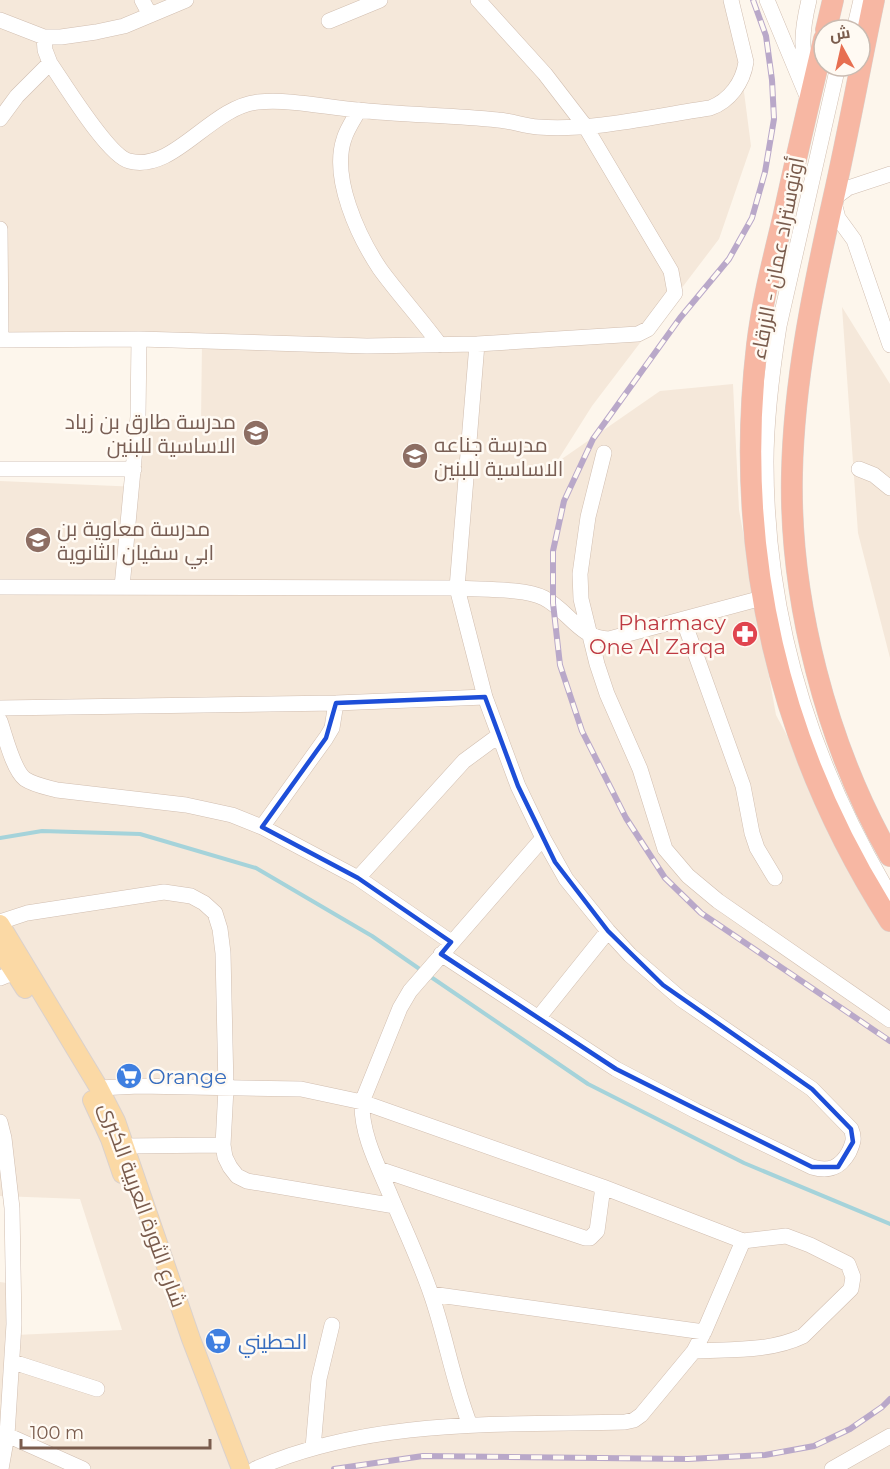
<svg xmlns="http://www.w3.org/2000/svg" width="890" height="1469" font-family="Montserrat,Cairo,sans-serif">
<rect width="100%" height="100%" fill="#fdf6ec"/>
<path fill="#f5e8da" d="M0 0H724L740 61 751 146 719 239 592 406 556 463 660 391 733 384 739 510 776 715 877 904 890 924V1469H0V1282L7 1283 16 1335 122 1330 80 1199 0 1196V481L139 487 147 418 201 422 202 343 0 347Z
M842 307 890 384V658L858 533Z"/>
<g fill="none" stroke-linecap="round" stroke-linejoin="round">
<path stroke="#a5d3da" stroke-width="4" d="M0 838 42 831 140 834 256 868 372 936 421 970
M428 975 588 1084 744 1163 890 1224"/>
<g stroke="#d1beb0" stroke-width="16">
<path id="minor" d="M142 0 150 15
M767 0 809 101
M809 0C802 29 799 54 811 82
M0 20 44 37H61L96 32 124 26 186 0
M329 21 380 0
M854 30 861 0
M44 37 45 50 50 63C64 83 108 156 129 161 174 173 210 107 258 102 290 99 325 107 357 110 404 115 451 115 498 120 512 121 524 126 538 127 595 131 654 116 710 108 730 101 743 82 746 62L731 0
M838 66 779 326C772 371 766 417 766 462 766 619 810 761 890 895
M359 110C354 119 347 129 344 139 331 178 358 236 380 269 399 295 421 319 440 345
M0 119 17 96 50 63
M890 174 848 188 833 199 838 218 854 240 890 345
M0 229 1 340
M0 340 139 339 367 346 477 344 638 334 648 329 675 293 671 271 585 126 545 74 478 0
M604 453 588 517 580 574 581 599 597 664 607 694 640 769 665 849 688 876 718 901 890 1020
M0 469H134
M859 469 874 475 890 488
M0 587 457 588C482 590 524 588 544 598 568 610 580 639 609 639L762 598
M122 587 138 417 139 339
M683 619 743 786 752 833 757 848 775 878
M0 708 336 703 485 697
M0 721C5 735 13 770 25 779 34 785 46 787 57 790L186 805 232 815 262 827 358 878 451 942
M262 827 326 738 332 728 336 703
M358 878 464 761 498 736
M0 922 27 913 164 892 191 896 204 903 215 913 220 929 223 953 226 1088 223 1145 225 1157 230 1167 237 1176 247 1181 395 1206
M441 954 616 1069 696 1111 812 1167C829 1172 840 1168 849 1152 853 1143 855 1138 851 1129L812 1089 681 999 630 955 608 931 566 879 543 838 518 786 485 697 457 588 477 344
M0 978 25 968
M539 1017 608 931
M99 1088 139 1086 301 1089 362 1102 603 1187 743 1241 704 1332 694 1351 641 1415 634 1420 625 1422C502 1425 370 1418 255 1469
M0 1122 4 1138 12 1208 14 1324 7 1435 1 1469
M126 1146 223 1145
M379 1169 585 1238H590L597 1231 603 1187
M431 1294 704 1332
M694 1351C730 1349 770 1352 803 1336L851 1289 853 1277 848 1264 810 1245 786 1236 743 1241
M13 1362 97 1389
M470 1425C453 1382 446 1337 431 1294 419 1259 403 1226 389 1192 377 1164 361 1133 362 1102L400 1008 410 991 543 838
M7 1435 83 1469
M313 1448 319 1379 332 1325
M832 1469 890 1436"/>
</g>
<g stroke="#dad1cd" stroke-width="20">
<path id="major" d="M0 924 99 1088 116 1121 191 1339 241 1469
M0 950 25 989
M92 1100 110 1139 122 1174"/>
</g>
<g stroke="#dad1cd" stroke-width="22">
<path id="highway" d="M874 0C860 67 848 134 833 200 813 290 794 380 792 473 789 600 827 746 890 856
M826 30 833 0
M824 39C810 98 796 158 783 218 773 260 762 302 757 345 733 551 778 746 890 921"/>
</g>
<use href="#minor" stroke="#fff" stroke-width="15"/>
<use href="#major" stroke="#fbd9a5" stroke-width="18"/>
<use href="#highway" stroke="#f7b7a3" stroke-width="21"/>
<g stroke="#b9a8c9" stroke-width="6">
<path id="rail" d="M753 0 766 36 772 80 774 119 765 172 752 218 729 259 680 318 593 439 564 501 553 551V603L560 665 582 731 626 818 665 878 701 913 890 1041
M334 1469 423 1456 688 1459 765 1455 814 1446 850 1429 882 1407 890 1399"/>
</g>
<use href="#rail" stroke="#fffaf3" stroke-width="4" stroke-dasharray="11" stroke-linecap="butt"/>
</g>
<path fill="none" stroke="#1d4ed8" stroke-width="4.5" stroke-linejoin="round" d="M485 697 518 786 555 862 608 931 663 985 812 1089 851 1129 853 1142 838 1167H812L616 1069 441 954 451 942 358 878 262 827 326 738 336 703Z"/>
<defs>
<g id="school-disc" transform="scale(1.35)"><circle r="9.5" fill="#8d6e63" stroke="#fffaf3"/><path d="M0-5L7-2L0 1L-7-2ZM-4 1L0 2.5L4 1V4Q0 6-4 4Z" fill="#fff"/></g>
<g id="pharmacy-disc" transform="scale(1.35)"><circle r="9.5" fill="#e0444e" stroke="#fffaf3"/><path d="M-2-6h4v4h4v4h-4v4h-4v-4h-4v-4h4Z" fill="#fff"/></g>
<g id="supermarket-disc" transform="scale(1.35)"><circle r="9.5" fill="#3f7fe0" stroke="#fffaf3"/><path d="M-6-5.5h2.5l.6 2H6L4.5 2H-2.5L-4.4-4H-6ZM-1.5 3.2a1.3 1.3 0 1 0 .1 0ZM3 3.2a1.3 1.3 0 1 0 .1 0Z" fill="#fff"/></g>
</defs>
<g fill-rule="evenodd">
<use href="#school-disc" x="256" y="433"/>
<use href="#school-disc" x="415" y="456"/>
<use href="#school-disc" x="38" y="540"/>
<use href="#pharmacy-disc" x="745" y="634"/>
<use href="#supermarket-disc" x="129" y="1076"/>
<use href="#supermarket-disc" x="218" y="1341"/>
</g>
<g text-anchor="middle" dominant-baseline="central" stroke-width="5" stroke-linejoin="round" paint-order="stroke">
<g font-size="21" fill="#7a5c4d" stroke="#fffaf3">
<text transform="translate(777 258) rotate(-79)">أوتوستراد عمان - الزرقاء</text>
<text transform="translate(143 1205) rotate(70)">شارع الثورة العربية الكبرى</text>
</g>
<g font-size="21" fill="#785e54" stroke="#fffaf3" text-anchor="start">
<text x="236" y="421" text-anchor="end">مدرسة طارق بن زياد<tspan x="236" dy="24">الاساسية للبنين</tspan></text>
<text x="434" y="444">مدرسة جناعه<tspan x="434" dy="24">الاساسية للبنين</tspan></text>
<text x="57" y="528">مدرسة معاوية بن<tspan x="57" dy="24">ابي سفيان الثانوية</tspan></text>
</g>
<g font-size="21" fill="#be3a42" stroke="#fffaf3" text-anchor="end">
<text x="726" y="622">Pharmacy<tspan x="726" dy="24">One Al Zarqa</tspan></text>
</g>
<g font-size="21" fill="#366cbe" stroke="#fffaf3" text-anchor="start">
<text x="148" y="1076">Orange</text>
<text x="238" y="1341">الحطيني</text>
</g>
</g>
<g transform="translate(842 48) rotate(352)"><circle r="28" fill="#fffaf3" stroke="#cabbb1" stroke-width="1.5"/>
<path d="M0-4.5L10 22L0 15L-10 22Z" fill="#e76f51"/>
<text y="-9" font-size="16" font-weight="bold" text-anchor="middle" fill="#7a5c4d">ش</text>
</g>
<path d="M21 1439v9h189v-9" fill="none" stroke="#7a5c4d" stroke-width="3"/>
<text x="30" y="1439" font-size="18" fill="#7a5c4d" stroke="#fffaf3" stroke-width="4.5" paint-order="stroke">100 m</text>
</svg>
